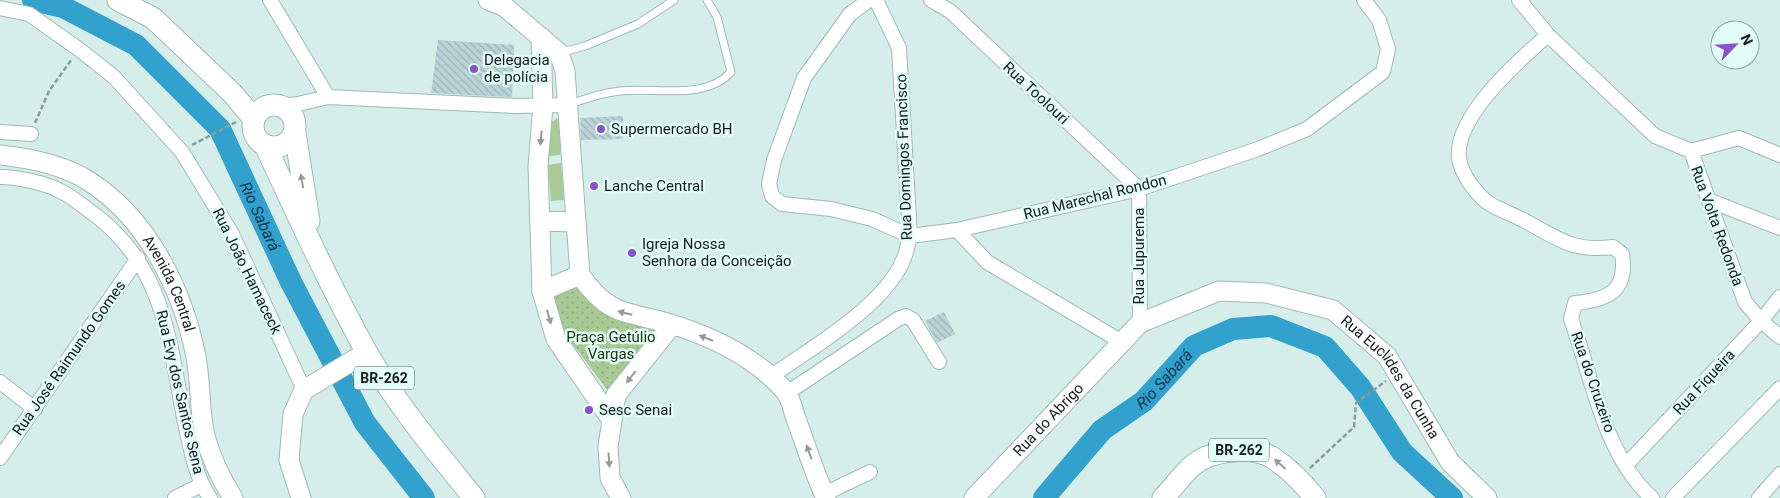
<svg xmlns="http://www.w3.org/2000/svg" width="1780" height="498" font-family="Roboto,sans-serif">
<defs>
<pattern id="park-dots" width="8" height="8" patternUnits="userSpaceOnUse" patternTransform="scale(1.25)"><rect width="8" height="8" fill="#a8ca94"/><path d="M2 2h.1M6 6h.1" fill="none" stroke="#90ad7f" stroke-width="1.8" stroke-linecap="round"/></pattern>
<pattern id="building-back-hatch" width="6" height="6" patternUnits="userSpaceOnUse" patternTransform="scale(1.25)"><rect width="6" height="6" fill="#b9d3d6"/><path d="M-1 5l2 2M0 0l6 6M5-1l2 2" fill="none" stroke="#9eb5b7"/></pattern>
</defs>
<rect width="100%" height="100%" fill="#d5eee9"/>
<path fill="#a8ca94" d="M557 118 560 124V155L548 156 552 122Z
M561 163 564 200 551 201 548 165Z"/>
<path fill="url(#park-dots)" d="M579 279 616 316 659 332 609 392 565 334 551 297Z"/>
<g fill="none" stroke-linecap="round" stroke-linejoin="round">
<g stroke="#33a1ce" stroke-width="22">
<path id="s1" d="M33 0 63 7 136 45 220 129 291 282 365 423 424 498"/>
<path id="s2" d="M1044 498 1102 430 1144 401 1194 346 1233 329 1271 326 1325 347 1360 387 1402 452 1452 498"/>
</g>
</g>
<path fill="url(#building-back-hatch)" d="M438 40 514 45 512 97 431 93Z
M623 116V139L581 140 580 118Z
M944 312 955 334 937 343 925 321Z"/>
<g fill="none" stroke-linecap="round" stroke-linejoin="round">
<g stroke="#a0b9b4" stroke-width="9">
<path id="lane" d="M559 53 585 46 638 24 674 0
M568 105C586 98 602 93 620 91 656 87 705 101 731 72L717 17 707 0"/>
</g>
<g stroke="#a0b9b4" stroke-width="16">
<path id="street" d="M270 0 328 97
M869 0 850 14 804 78 774 160 769 184 772 196 782 204 831 209 872 219 910 236 957 230 1139 189 1258 149 1307 129 1383 72 1388 49 1379 20 1364 0
M931 0 950 11 1139 189 1140 323
M1519 0 1548 35 1655 136 1691 151 1745 302 1761 321 1780 337
M0 8 29 14 80 50 114 77 182 152 232 234 304 390
M1548 35C1520 59 1454 117 1459 158 1461 174 1475 192 1487 202 1498 210 1513 214 1525 221 1559 239 1572 252 1613 247L1622 254C1628 291 1608 300 1575 303L1571 319C1592 377 1604 455 1652 498
M281 106 298 104 328 97 516 106 567 105
M0 132 31 134
M1691 151 1739 138 1780 155
M0 177C17 177 47 183 62 192 71 196 79 203 87 209 165 263 168 337 185 423 191 449 195 476 210 498
M1708 200 1780 228
M957 230 987 262 1122 342
M771 376C811 349 887 304 904 258 907 251 908 243 910 236L899 48 876 0
M0 382 35 409
M787 393 898 319 906 316 913 320 939 362
M0 458 138 258
M1626 465 1761 321 1780 297
M824 494 870 472
M175 498 201 485
M1673 498 1780 388
M1759 498 1780 474"/>
</g>
<g stroke="#a0b9b4" stroke-width="21">
<g id="secondary">
<path d="M488 0 505 7 559 53 565 71 580 275C609 317 627 311 671 324 713 337 756 358 785 391 791 398 793 410 796 419 806 445 814 473 826 498"/>
<path d="M541 37 543 106 538 166 542 291 556 339 611 419"/>
<path id="s3" d="M0 155C28 158 63 165 87 180 147 217 183 290 196 357 201 383 199 410 205 436 211 458 221 479 233 498"/>
<path d="M540 221 575 222"/>
<path d="M542 291 580 275"/>
<path d="M301 498 289 460 293 414 304 390 367 352"/>
<path d="M621 498 610 478 608 446 616 395 672 325"/>
<path id="s4" d="M974 498 1140 323 1219 291 1266 293 1333 310 1387 356 1450 462 1487 498"/>
</g>
</g>
<g stroke="#a0b9b4" stroke-width="23">
<path id="primary" d="M118 0 153 18 232 93 254 119
M253 126a21 21 0 1 1 42 0a21 21 0 1 1-42 0Z
M295 133 309 221
M265 145C297 214 329 284 366 351 396 404 436 451 474 498
M1163 498C1173 488 1182 475 1192 466 1210 450 1252 445 1273 458 1288 468 1304 484 1315 498"/>
</g>
<path stroke="#8a9d99" stroke-width="2.5" stroke-dasharray="5 2.5" stroke-linecap="butt" d="M35 123 49 91 72 59
M192 145 236 122
M1310 468 1354 427 1356 403 1386 381"/>
<use href="#lane" stroke="#fff" stroke-width="7"/>
<use href="#street" stroke="#fff" stroke-width="14"/>
<use href="#secondary" stroke="#fff" stroke-width="19"/>
<use href="#primary" stroke="#fff" stroke-width="21"/>
</g>
<defs><path id="oneway-solid" d="M-6-.8H1V-3.2L6.5 0L1 3.2V.8H-6Z" transform="scale(1.25)"/></defs>
<g fill="#959998">
<use href="#oneway-solid" transform="translate(541 138) rotate(95)"/>
<use href="#oneway-solid" transform="translate(302 181) rotate(-99)"/>
<use href="#oneway-solid" transform="translate(625 313) rotate(-166)"/>
<use href="#oneway-solid" transform="translate(549 317) rotate(74)"/>
<use href="#oneway-solid" transform="translate(706 338) rotate(-158)"/>
<use href="#oneway-solid" transform="translate(631 377) rotate(128)"/>
<use href="#oneway-solid" transform="translate(809 452) rotate(-110)"/>
<use href="#oneway-solid" transform="translate(609 460) rotate(86)"/>
<use href="#oneway-solid" transform="translate(1280 464) rotate(-139)"/>
</g>
<g fill="#8952ca" stroke="#e2fcf7" stroke-width="2">
<circle cx="474" cy="69" r="5"/>
<circle cx="601" cy="129" r="5"/>
<circle cx="594" cy="186" r="5"/>
<circle cx="632" cy="253" r="5"/>
<circle cx="589" cy="410" r="5"/>
</g>
<g text-anchor="middle" dominant-baseline="central" stroke-width="5" stroke-linejoin="round" paint-order="stroke">
<g fill="#e2fcf7" stroke="#52605d" stroke-width="1">
<rect x="354" y="366.5" width="60" height="23" rx="4"/>
<rect x="1209" y="438.5" width="60" height="23" rx="4"/>
</g>
<g font-size="14" font-weight="bold" fill="#141d1b">
<text x="384" y="378">BR-262</text>
<text x="1239" y="450">BR-262</text>
</g>
<g font-size="15" fill="#141d1b" stroke="#e2fcf7" text-anchor="start">
<text x="484" y="60">Delegacia<tspan x="484" dy="17">de polícia</tspan></text>
<text x="611" y="129">Supermercado BH</text>
<text x="604" y="186">Lanche Central</text>
<text x="642" y="244">Igreja Nossa<tspan x="642" dy="17">Senhora da Conceição</tspan></text>
<text x="599" y="410">Sesc Senai</text>
</g>
<g font-size="15" fill="#141d1b" stroke="#e2fcf7">
<text transform="translate(1036 93) rotate(43)">Rua Toolouri</text>
<text transform="translate(904 157) rotate(-92)">Rua Domingos Francisco</text>
<text transform="translate(1095 197) rotate(-14)">Rua Marechal Rondon</text>
<text transform="translate(1717 226) rotate(70)">Rua Volta Redonda</text>
<text transform="translate(1139 256) rotate(-90)">Rua Jupurema</text>
<text transform="translate(247 271) rotate(64)">Rua João Hamaceck</text>
<text stroke="none"><textPath href="#s3" startOffset="226">Avenida Central</textPath></text>
<text transform="translate(69 358) rotate(-55)">Rua José Raimundo Gomes</text>
<text stroke="none"><textPath href="#s4" startOffset="532">Rua Euclides da Cunha</textPath></text>
<text transform="translate(1593 382) rotate(71)">Rua do Cruzeiro</text>
<text transform="translate(1704 382) rotate(-47)">Rua Fiqueira</text>
<text transform="translate(180 392) rotate(77)">Rua Evy dos Santos Sena</text>
<text stroke="none"><textPath href="#s4" startOffset="108">Rua do Abrigo</textPath></text>
</g>
<g font-size="15" fill="#183500" stroke="#e2fcf7">
<text x="611" y="337">Praça Getúlio<tspan x="611" dy="17">Vargas</tspan></text>
</g>
<g font-size="16" font-style="italic" fill="#063649" stroke="#e2fcf7">
<text stroke="none"><textPath href="#s1" startOffset="328">Rio Sabará</textPath></text>
<text stroke="none"><textPath href="#s2" startOffset="170">Rio Sabará</textPath></text>
</g>
</g>
<g transform="translate(1735 45) rotate(65)"><circle r="24" fill="#e2fcf7" stroke="#90a39f"/>
<path d="M0-4L9 19L0 12L-9 19Z" fill="#8952ca"/>
<text y="-8" font-size="14" font-weight="bold" text-anchor="middle" fill="#141d1b">N</text>
</g>
</svg>
